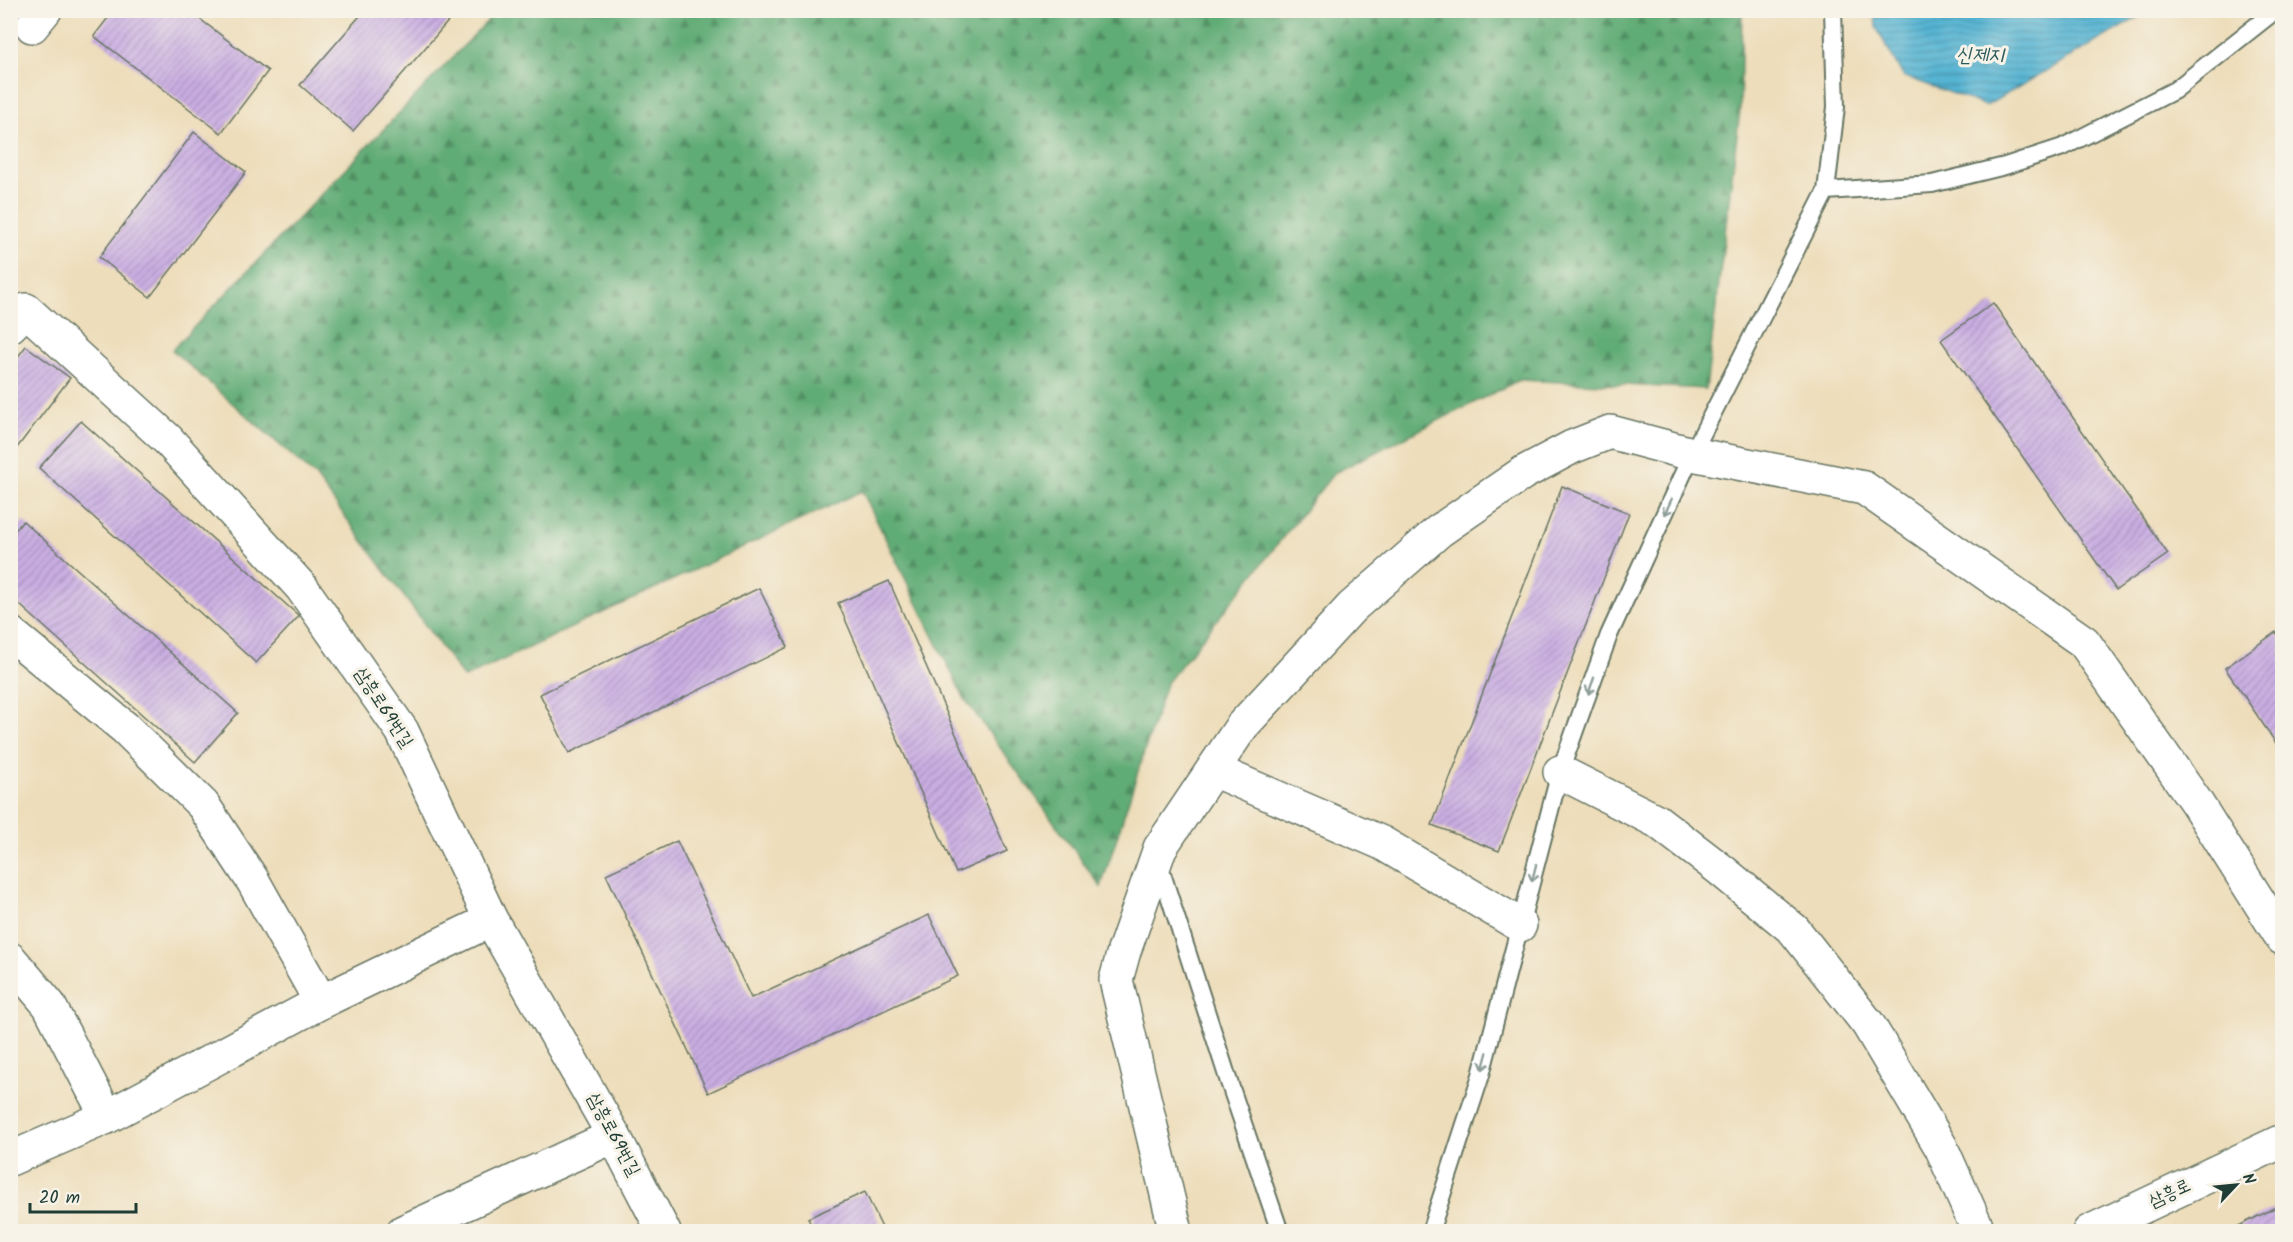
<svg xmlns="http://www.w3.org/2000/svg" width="2293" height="1242" font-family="Kalam,'Poor Story',sans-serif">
<defs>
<pattern id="forest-firs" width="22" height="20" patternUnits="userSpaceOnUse" patternTransform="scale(1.5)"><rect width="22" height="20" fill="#60ac76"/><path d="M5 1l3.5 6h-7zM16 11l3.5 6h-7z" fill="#4f8d62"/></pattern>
<pattern id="water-rules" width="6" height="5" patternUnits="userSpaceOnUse" patternTransform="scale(1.5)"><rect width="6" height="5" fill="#54b4d3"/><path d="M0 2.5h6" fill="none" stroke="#4594ac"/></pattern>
<pattern id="building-hatch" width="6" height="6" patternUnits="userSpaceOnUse" patternTransform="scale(1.5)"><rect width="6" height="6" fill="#caaee3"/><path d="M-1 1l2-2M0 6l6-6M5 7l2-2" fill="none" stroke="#a38fb9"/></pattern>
</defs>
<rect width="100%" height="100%" fill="#f7f3e8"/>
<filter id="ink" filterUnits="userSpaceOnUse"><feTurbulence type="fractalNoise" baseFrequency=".0167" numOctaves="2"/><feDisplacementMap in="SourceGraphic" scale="12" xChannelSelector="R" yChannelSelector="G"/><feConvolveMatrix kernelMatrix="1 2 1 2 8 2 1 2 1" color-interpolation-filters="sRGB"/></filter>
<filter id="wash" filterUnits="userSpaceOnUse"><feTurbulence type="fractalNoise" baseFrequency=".008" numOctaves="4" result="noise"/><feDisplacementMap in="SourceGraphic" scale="24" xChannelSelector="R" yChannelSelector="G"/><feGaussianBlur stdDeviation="1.35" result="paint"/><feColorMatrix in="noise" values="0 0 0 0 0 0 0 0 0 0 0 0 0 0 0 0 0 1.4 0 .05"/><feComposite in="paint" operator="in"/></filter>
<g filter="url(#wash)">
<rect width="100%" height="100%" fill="#edddba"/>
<path fill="url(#forest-firs)" stroke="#407455" stroke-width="1.5" d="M497 11H1742L1740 110 1706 389 1519 380 1334 473 1166 684 1101 887 964 698 862 491 464 678 316 477 172 350Z"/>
<path fill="url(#water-rules)" stroke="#3a7884" stroke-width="1.5" d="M1875 11V10L2149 11 1986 106 1903 76 1876 27Z"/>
<g id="blocks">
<path fill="url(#building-hatch)" d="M114 10H188L268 71 221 133 94 36Z
M365 10H458L353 131 300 85Z
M194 132 246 172 150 297 99 257Z
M1993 303 2168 554 2116 590 1941 340Z
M26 346 70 378 10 457V367Z
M81 421 299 616 256 663 39 468Z
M1562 486 1629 513 1499 851 1432 825Z
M23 521 238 713 195 762 10 596V536Z
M889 581 1007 851 956 873 838 603Z
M759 588 788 647 569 753 540 694Z
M2276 632 2282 641V752L2225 668Z
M677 841 751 998 929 915 958 976 708 1093 606 874Z
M865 1192 884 1232H814L808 1218Z
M2282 1204V1232H2227Z"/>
</g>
</g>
<g filter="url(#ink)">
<use href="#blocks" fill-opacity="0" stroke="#677563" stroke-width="1.5"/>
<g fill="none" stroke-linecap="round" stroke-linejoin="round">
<g stroke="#677563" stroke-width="20">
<path id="lane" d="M1826 191 1932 184 2005 166 2063 147 2175 90 2276 10
M1158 861 1229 1082 1280 1232
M1430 1232 1481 1075 1560 772 1609 635 1692 454 1826 191 1836 107 1833 10"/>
</g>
<g stroke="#677563" stroke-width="36">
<path id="street" d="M32 26 45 10
M10 326 26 310 168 440 302 588 402 731 491 920 614 1136 664 1232
M10 633 125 728 203 805 253 881 321 1002
M1213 770 1382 843 1520 925
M1560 772 1657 821 1721 870 1794 930 1868 1024 1941 1147 1979 1232
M10 959 49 1005 107 1117
M10 1159 107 1117 321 1002 491 920
M403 1232 614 1136
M1176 1232 1116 980 1124 951 1160 848 1242 726 1352 607 1439 531 1523 473 1572 447 1610 432 1692 454 1864 488 2084 642 2196 802 2282 938"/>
</g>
<g stroke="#677563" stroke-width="36">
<path id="secondary" d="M2089 1232 2282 1141"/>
</g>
<use href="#lane" stroke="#fff" stroke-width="16"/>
<use href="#street" stroke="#fff" stroke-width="33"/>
<use href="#secondary" stroke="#fff" stroke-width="33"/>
</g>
<defs><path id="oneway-shaft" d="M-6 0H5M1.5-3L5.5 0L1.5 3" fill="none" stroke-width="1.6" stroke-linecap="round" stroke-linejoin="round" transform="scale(1.5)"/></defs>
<g stroke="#8f9e9a">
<use href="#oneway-shaft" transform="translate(1668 507) rotate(115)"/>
<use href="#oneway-shaft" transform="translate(1591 686) rotate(110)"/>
<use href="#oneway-shaft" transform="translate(1534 873) rotate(104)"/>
<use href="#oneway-shaft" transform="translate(1485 1061) rotate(105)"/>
</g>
</g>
<g text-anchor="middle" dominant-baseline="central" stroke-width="6" stroke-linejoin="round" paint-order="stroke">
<g font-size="18" fill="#1f3d34" stroke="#f7f3e8">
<text transform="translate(383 708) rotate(57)">삼흥로69번길</text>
<text transform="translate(613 1135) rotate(62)">삼흥로69번길</text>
<text transform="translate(2170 1194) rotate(-25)">삼흥로</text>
</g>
<g font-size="20" font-style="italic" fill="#2c5b5c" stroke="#f7f3e8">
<text x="1980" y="56">신제지</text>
</g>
</g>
<rect width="2293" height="1242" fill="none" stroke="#f7f3e8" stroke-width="36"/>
<g transform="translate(2236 1185) rotate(64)" stroke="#f7f3e8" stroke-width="4.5" paint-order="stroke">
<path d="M0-4.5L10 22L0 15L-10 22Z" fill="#1f3d34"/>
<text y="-9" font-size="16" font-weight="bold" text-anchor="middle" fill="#1f3d34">N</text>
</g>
<path d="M30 1203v9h106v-9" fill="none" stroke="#1f3d34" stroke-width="3"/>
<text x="39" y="1203" font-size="18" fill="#1f3d34" stroke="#f7f3e8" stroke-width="4.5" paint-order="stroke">20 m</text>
</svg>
